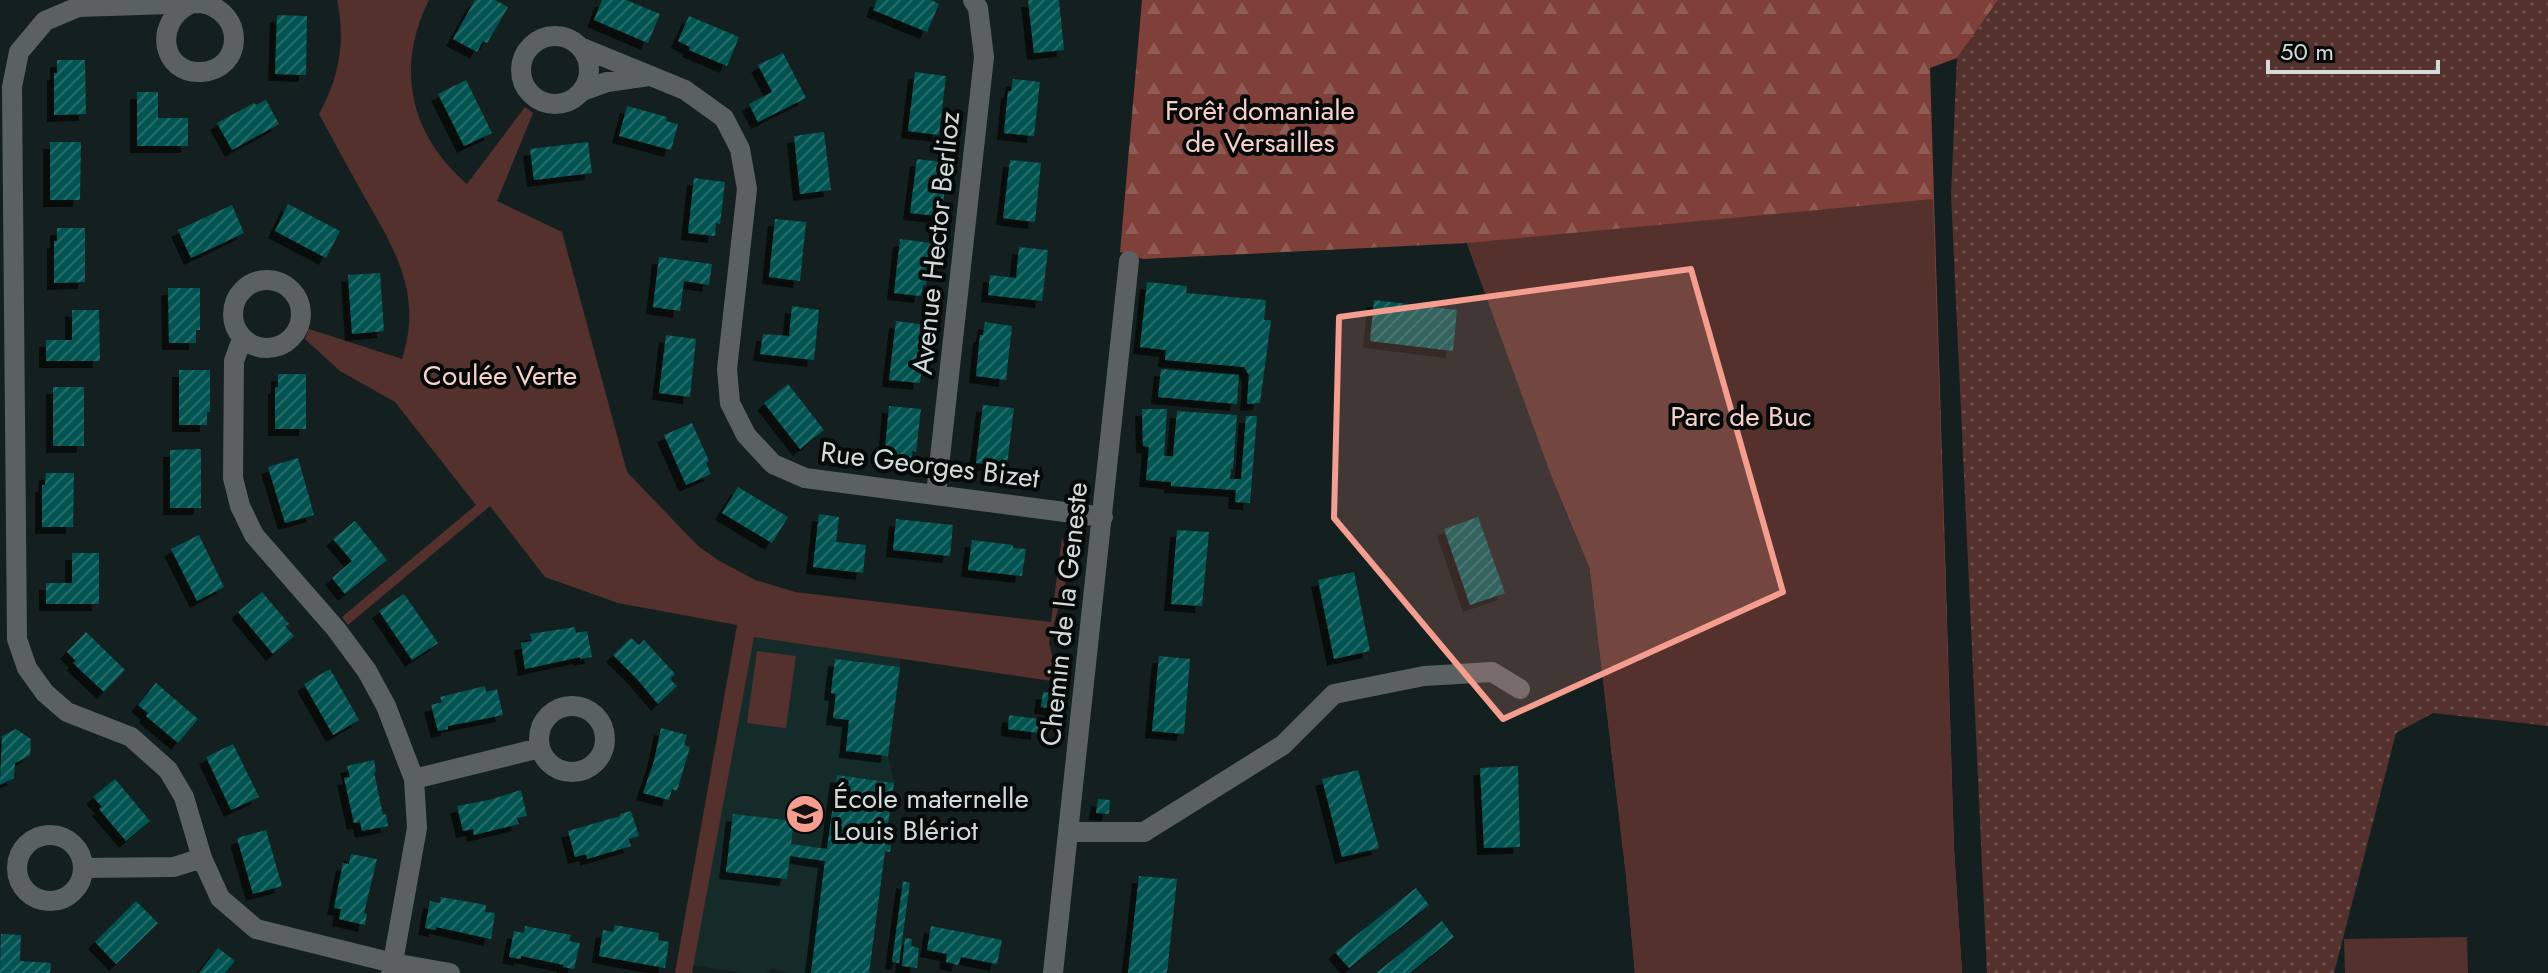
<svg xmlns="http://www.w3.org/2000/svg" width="2548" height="973" font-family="Jost,sans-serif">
<defs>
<pattern id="grass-dots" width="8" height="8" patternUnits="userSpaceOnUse" patternTransform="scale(2)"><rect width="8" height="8" fill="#54312c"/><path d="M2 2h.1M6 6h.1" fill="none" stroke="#6c4e4a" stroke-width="1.8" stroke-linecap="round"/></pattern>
<pattern id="forest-firs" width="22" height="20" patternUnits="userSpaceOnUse" patternTransform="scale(2)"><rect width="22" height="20" fill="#7e4038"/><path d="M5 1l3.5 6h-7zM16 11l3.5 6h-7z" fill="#8f5b54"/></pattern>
<pattern id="building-hatch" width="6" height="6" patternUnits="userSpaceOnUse" patternTransform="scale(2)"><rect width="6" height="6" fill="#035552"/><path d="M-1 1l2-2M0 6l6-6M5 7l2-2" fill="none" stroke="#276d6a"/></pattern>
<filter id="shadow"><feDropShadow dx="-7" dy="7" stdDeviation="0" flood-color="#0009"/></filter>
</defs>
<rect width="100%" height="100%" fill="#14201f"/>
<path fill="#152b29" d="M754 636 901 658 888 756 894 783 885 844 890 852H885L869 973H790L771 968 767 973H743L693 965Z"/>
<path fill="url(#grass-dots)" d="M1998 0H2548V726L2433 713 2396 733 2334 973H1987L1951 194 1957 58Z"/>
<path fill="url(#forest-firs)" d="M1142 0H1998L1957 58 1930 68 1954 848 1962 973H1635L1626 875 1590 568 1552 477 1467 243 1143 259 1120 252Z"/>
<path fill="#54312c" d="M337 0H429C395 68 410 135 467 184L525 107 533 113 497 201 562 232 627 472 698 546 718 560 755 580 795 592 1051 622 1062 537 1067 554 1073 555 1049 642 1058 682 754 637 692 973H675L737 625 618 603 545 577 490 506 348 625 342 617 476 505 395 402 340 371 305 339 309 329 402 359C423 294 395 250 364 196 349 169 334 142 319 114 339 78 346 41 337 0Z
M1933 199 1954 848 1962 973H1635L1626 875 1590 568 1552 477 1467 243Z
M757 651 796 656 786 728 747 723Z
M2467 937 2468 973H2345L2344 939Z"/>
<path fill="url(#building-hatch)" filter="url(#shadow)" d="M475 0H495L508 7 487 43 483 41 477 52 453 39Z
M602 0H626L660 14 648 43 594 20Z
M877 0H931L939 4 927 32 873 10Z
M1028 0H1059L1064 50 1034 53Z
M277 15 307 16 306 75 275 74Z
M689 16 739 37 727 66 689 50 690 47 678 41Z
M783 53 806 98 758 122 749 104 772 92 758 65Z
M57 60H85L86 114 54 115V73H57Z
M915 72 946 76 939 135 908 131Z
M1013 79 1040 82 1034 136 1004 133 1008 91H1011Z
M466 80 492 133 464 146 438 94Z
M137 92H158V118H188V146H137Z
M266 100 279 124 232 150 217 123 254 103 256 105Z
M627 106 667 117 666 121 678 124 671 150 619 136Z
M824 132 831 190 800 194 794 136Z
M50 142H81L80 200H50Z
M588 142 592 173 534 180 530 149Z
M917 159 948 163 943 204H940L938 216 910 213Z
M1010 160 1041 163 1035 222 1003 218Z
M694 178 725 182 720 224 716 223 715 236 688 233Z
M288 204 340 231 326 258 275 231Z
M232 205 244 233 191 258 178 230Z
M775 219 806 222 800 281 769 277Z
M57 228H85V282L54 283V241H57Z
M900 239 931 243 926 285H923L921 296 894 293Z
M1019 247 1048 250 1042 301 988 295 990 275 1016 278Z
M659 257 712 264 709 285 684 281 680 311 653 307Z
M380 273 384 331 352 334 348 275Z
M1147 282 1187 286 1186 293 1266 300 1264 320H1271L1260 403 1247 404 1249 375 1244 367 1165 360 1166 350 1140 347Z
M168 288H200V330H196V343H169Z
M1374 300 1457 310 1453 351 1370 341Z
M792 306 819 310 814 360 760 354 763 334 789 336Z
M72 310H99L100 361H46V340H72Z
M896 321 927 325 920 383 889 380Z
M985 322 1012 326 1006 380 976 376 980 335H983Z
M666 335 696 339 690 397 659 393Z
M1161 369 1239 375 1237 404 1158 397Z
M179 370H210V412H207V425H179Z
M278 374H306V429H275V387H278Z
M788 384 824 430 800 449 764 403Z
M53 387H84V446H53Z
M983 405 1014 408 1007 466 976 463Z
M889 406 921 409 916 452 912 451 911 464 884 461Z
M1142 409H1167L1164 456H1173L1177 411 1237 415 1233 469H1231L1230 479H1241L1246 416H1257L1250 503 1235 502 1236 490 1171 486V482L1146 480 1149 447 1143 446Z
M692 423 709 461 706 463 711 474 686 485 664 435Z
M201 449V508H170V450Z
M298 458 314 515 285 523 268 467Z
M46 473H74L73 527H42V485H45Z
M738 487 788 517 772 543 722 513Z
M819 514 839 517 836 542 866 545 863 573 813 567Z
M1478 517 1505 593 1470 605 1444 529Z
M896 519 953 525 950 556 893 550Z
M355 521 387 560 345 594 332 578 352 561 333 539Z
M1177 530 1209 532 1202 606 1171 604Z
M199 535 224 587 197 601 171 549Z
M972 540 1013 545V548L1026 549 1022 576 968 570Z
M72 553H99V604H46V583H72Z
M1354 572 1370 651 1334 659 1318 580Z
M262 592 289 624 285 626 294 636 273 654 238 612Z
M404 594 438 643 412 660 379 611Z
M575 627 576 633 587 631 592 657 580 659V657L525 669 521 643 532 641 530 634Z
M86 632 125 670 104 692 73 663 76 661 67 652Z
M631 638 639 645 644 640 675 674 670 679 677 686 658 704 637 679 613 655Z
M1159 656 1190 659 1184 734 1152 731Z
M835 659 900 667 888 756 846 751 849 720 833 718 836 694 831 693Z
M330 669 359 720 333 735 304 684Z
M156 683 198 719 178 743 146 716 148 713 138 705Z
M485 686 486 692 497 689 503 715 448 726V729L438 731 431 705 442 702 440 697Z
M1043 692 1057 694 1055 709 1041 707Z
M1009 715 1039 719 1038 733 1008 729Z
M661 728 687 735 684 745 690 747 677 791 672 789 669 800 643 793 654 761Z
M16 729 31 739 30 755 15 763 14 778 0 785 2 736Z
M233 744 259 797 231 810 206 757Z
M374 760 376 772H374L383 815 386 814 388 826 362 831 360 822 354 823 344 778 350 777 347 766Z
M1518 766 1520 847 1484 848 1480 768Z
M1358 770 1379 848 1342 857 1322 779Z
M837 775 894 783 885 844 891 845 890 852 885 851 869 973H811L825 861 790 856 787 879 726 872 733 814 794 821 791 844 827 849Z
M115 779 150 821 126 841 99 809 102 807 93 797Z
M521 790 527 816 517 818 519 824 474 835 473 829 463 831 457 806 489 800Z
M1098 799 1110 800 1109 814 1096 813Z
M631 811 639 836 629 839 631 846 587 859 586 854 575 857 568 831 620 816V814Z
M266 830 282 886 253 894 237 838Z
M351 854 377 859 364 913 367 914 365 925 339 919 341 909 334 908 343 863 349 864Z
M1139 876 1177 879 1167 973H1128Z
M903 881 910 883 899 963 892 962Z
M1416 888 1429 905 1349 968 1335 952Z
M441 897 486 905 485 912 495 913 491 939 436 927V930L425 928 430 901 440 903Z
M136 901 158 923 116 964 95 942Z
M1442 921 1454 937 1410 973H1376Z
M615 925 659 933 658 940 669 942 665 968 599 956 603 930 613 932Z
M525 926 571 935 569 941 580 943 574 969 563 967 564 965 521 956V959L509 957 514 931 524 933Z
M931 926 1002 940 997 964 961 957 958 965 946 962 947 954 927 950Z
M1 934 21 935 20 961 51 963 50 973H0Z
M905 938 912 939 911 946 919 948 917 968 902 966Z
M218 948 235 961 225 973H199Z"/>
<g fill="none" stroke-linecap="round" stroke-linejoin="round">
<path stroke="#5b6161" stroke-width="20" d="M190 4C153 22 161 74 201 72 244 70 246 11 201 3L78 7 45 21 19 52 12 87 17 639 27 668 45 693 67 712 131 737 168 770 184 797 202 858 220 898 256 929 393 963 450 973
M521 70a34 34 0 1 1 68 0a34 34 0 1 1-68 0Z
M580 47 685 90 724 118 740 149 747 189 727 369 730 403 746 435 773 464 805 478 1103 517
M582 91 607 82 649 76
M233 314a34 34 0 1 1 68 0a34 34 0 1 1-68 0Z
M242 339 234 361 233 478 240 506 254 535 336 629 367 671 386 706 414 779 417 828 391 973
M936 494 984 57 978 8 973 0
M539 739a33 33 0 1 1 66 0a33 33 0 1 1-66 0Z
M414 779 540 748
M1068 832H1144L1283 745 1334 694 1424 676 1492 672 1520 689
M17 868a33 33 0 1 1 66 0a33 33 0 1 1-66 0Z
M84 868 174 867 202 858
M1053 973 1129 261"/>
</g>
<path fill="#f59d8f" fill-opacity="0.2" stroke="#f59d8f" stroke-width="6" stroke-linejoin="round" d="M1691 269 1783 592 1503 719 1334 518 1339 317Z"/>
<defs>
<g id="school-disc" transform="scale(2)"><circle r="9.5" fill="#f59d8f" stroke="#050908"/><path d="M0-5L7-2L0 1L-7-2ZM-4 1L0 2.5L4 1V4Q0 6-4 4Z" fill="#111"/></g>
</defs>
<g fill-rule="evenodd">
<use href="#school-disc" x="805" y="814"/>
</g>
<g text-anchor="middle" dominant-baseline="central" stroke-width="8" stroke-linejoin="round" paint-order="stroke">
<g font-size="28" fill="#f8d0c9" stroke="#050908">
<text x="1260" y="110">Forêt domaniale<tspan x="1260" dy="32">de Versailles</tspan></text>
<text x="500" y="375">Coulée Verte</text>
<text x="1741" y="416">Parc de Buc</text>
</g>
<g font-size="28" fill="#d3dbda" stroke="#050908">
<text transform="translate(936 243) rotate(-84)">Avenue Hector Berlioz</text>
<text transform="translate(930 465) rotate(7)">Rue Georges Bizet</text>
<text transform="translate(1064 614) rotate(-84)">Chemin de la Geneste</text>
</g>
<g font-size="28" fill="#d3dbda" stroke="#050908" text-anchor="start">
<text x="833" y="798">École maternelle<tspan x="833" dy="32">Louis Blériot</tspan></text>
</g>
</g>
<path d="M2268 60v12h170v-12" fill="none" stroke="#d3dbda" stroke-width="4"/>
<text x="2280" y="60" font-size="24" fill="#d3dbda" stroke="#050908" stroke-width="6" paint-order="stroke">50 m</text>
</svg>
